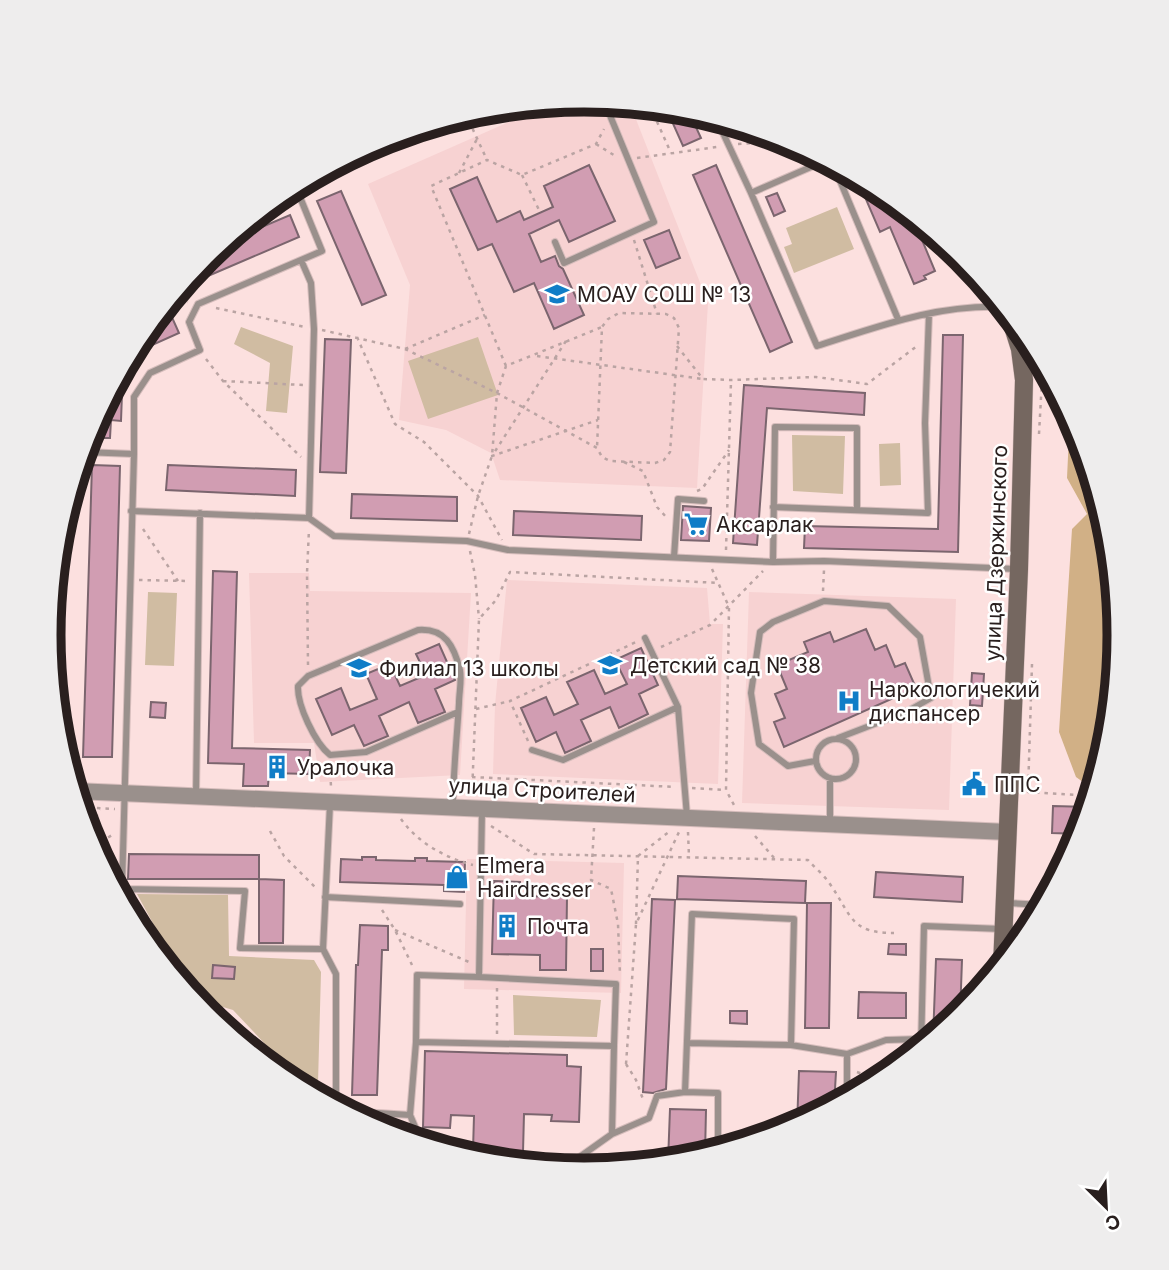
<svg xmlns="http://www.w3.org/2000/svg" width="1169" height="1270" font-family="Inter,sans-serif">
<rect width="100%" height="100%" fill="#fce0df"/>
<path fill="#f7d2d2" d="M585 100 630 104 708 303 697 488 500 480 491 453 446 430 399 420 410 285 368 184 552 103Z
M249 573H309L310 591 471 593 460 775 320 782 314 743H254Z
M507 580 707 588 710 624H723L718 784 493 774 495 705Z
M749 592 956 599 949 810 742 803Z
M467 859 624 863 621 993 464 989Z"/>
<path fill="#d0bca2" d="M837 207 854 249 794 273 784 247 792 244 786 228Z
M241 327 293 346 287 413 266 411 270 363 234 344Z
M478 337 498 395 428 419 408 361Z
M792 435 845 436 843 494 793 491Z
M900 443 901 485 880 486 879 444Z
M148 592 177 593 174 666 145 665Z
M137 894 228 895 229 956 314 960 321 972 318 1083 300 1081 233 1010 223 1007 208 1010 167 949Z
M513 995 601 1000 597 1037 514 1035Z"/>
<path fill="#d1b086" d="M1070 414 1079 430 1110 531 1120 635 1110 740 1094 790 1076 777 1059 732 1072 529 1087 514 1067 478Z"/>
<path fill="#d19db2" stroke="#7b656e" stroke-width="2" d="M666 108 688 110 701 138 683 146Z
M589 165 615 221 569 242 559 220 529 234 541 262 555 256 559 266 563 269 584 315 554 329 534 283 514 292 492 244 478 250 450 189 477 177 497 222 520 211 524 220 553 207 544 186Z
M716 165 792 342 770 352 693 175Z
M856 176 882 190 896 201 904 220 912 216 935 271 924 276 926 279 914 284 890 227 880 232Z
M341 191 386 295 362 305 317 201Z
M777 193 785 211 774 216 766 197Z
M290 215 299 237 180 288 206 256 220 245Z
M669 230 680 258 656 268 644 240Z
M166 304 179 333 130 355 139 337Z
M943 335H963L958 552 804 548 805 526 938 529Z
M325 339 351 340 346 473 320 472Z
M123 367 121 421 111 420 110 438H94L95 420Z
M744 385 865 393 864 415 767 408 757 545 733 543Z
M92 465 120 466 112 757H83Z
M168 465 296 470 295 496 166 490Z
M352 494 457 497V521L351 518Z
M683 506 711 508 709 541 681 540Z
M514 511 642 516 641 540 513 535Z
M213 571 237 572 232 748 310 750 309 774 269 773 268 786H243L244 764 208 763Z
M866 629 875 650 886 645 895 667 905 663 916 688 784 747 774 722 785 718 775 694 787 689 777 665 808 652 804 642 830 632 834 642Z
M439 644 455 680 435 689 445 712 418 723 409 702 379 716 388 736 364 746 354 725 332 735 316 699 341 688 350 710 377 699 366 674 390 664 400 686 426 675 416 654Z
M641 648 658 685 639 694 648 714 619 728 610 707 581 720 591 741 565 753 556 732 536 742 521 708 546 697 554 715 578 704 567 682 594 670 605 694 627 684 615 660Z
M972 673 984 674 982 706 970 705Z
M151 702 166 703 165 718 150 717Z
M1053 806 1089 807 1081 834 1052 833Z
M129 854 259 855V879H128Z
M362 857H376V860L415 861V858H427V861L465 862 464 892 444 891V885L340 882 341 859 362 860Z
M876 872 963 877 962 902 874 897Z
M678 876 806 881 805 903 677 899Z
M259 879 284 880 283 943H259Z
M494 881 520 882 519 896 567 897 566 970H540V955L492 954Z
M652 899 675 900 666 1089 653 1093 643 1092Z
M807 903H831L829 1028H805Z
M360 925 388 926V950H382L377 1095H352L356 965H358Z
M889 944H906V955L888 954Z
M591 949H603V971H591Z
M936 959 962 960 960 1016 933 1039Z
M213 965 235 967 234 979 212 978Z
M859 992 906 993V1018H858Z
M730 1011H747V1024L730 1023Z
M425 1051 567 1055V1066L581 1067 579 1122 551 1121 552 1115 524 1114 523 1152 473 1150 474 1116 451 1115 450 1128 423 1127Z
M799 1071 836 1072 834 1106 797 1126Z
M670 1109 706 1110 705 1155 689 1160 668 1162Z"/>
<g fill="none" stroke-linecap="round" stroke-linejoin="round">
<g stroke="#d6bdbc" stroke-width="8">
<path id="service" d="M716 118 751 193 817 346C880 326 937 304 1005 307
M833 164 898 319
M751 193 827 160
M555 242 564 263 654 222 604 101
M301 260 311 283 314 329 309 518
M83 452 134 454V397L150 373 200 350 189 322 198 304 322 251 295 185
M134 454 122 889 141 929 159 957
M773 507 928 513 925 423 929 314
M857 508V428L775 427 773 562 824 561 1016 569
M131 511 309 518 334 536 467 541 508 550 773 562
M674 557 678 499 704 501
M645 638 678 707 687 816
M816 759a20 20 0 1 1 40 0a20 20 0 1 1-40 0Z
M532 750 563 760 678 707
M815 761 788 766 759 744 751 693 760 632 773 622 824 601 888 606 920 637 931 698 906 712 838 738
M196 795 200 513
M330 804 323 949 336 974V1107
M453 807C453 772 457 738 459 703 459 693 462 680 460 670 454 646 445 628 418 630L308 676 298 686C297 705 315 743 330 755L366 752 458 712
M830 823V779
M122 889 245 891 240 948 323 949
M325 897 460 904
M1007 903 1044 905
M205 1012 225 1018 243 1044
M416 1042 614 1046 616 984 479 977
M687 1043 791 1045 847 1054 886 1040 921 1039
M921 1049 924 926 1002 929
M847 1099V1054
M345 1111 410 1115
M612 1134 649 1118 657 1096 685 1092
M755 1140 718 1139V1093L685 1092 692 914 794 919 791 1045
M422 1143 410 1115 416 1042 417 975 479 977 482 811
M564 1168 612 1134 614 1046"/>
</g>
<g stroke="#d6bdbc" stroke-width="18">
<path id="tertiary" d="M75 791 1008 832"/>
</g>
<g stroke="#d6bdbc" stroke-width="19">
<path id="secondary" d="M1002 966 1019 569 1024 380 1020 349 1008 311"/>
</g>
<path stroke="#baa4a3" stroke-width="2.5" stroke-dasharray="3.5 5" stroke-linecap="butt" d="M650 106 671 153
M469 121 487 160
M596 144 617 157
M738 144 791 141
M637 158 717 147
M459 173 477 139
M522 175 540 212
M634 240 657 314
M171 299 188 302
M216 308 305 327
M322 330 405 349 497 393 597 448 602 457 610 461 655 463 664 460 670 452 679 328 674 318 666 314 619 313 608 319 602 327 597 448
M357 337 395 424 424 442 478 496 502 540
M566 341 492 456 598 420
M677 346 703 379 731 380 816 377 867 384 917 346
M405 349 485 315
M537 356 703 379
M206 359 223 381 301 457
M506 366 431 186 487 160 522 175 596 144 604 129
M223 381 303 385
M1039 434 1043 362
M624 462 643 471 657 507 667 518
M697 491 702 489 729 450
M143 529 178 581
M469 534 478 496 492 456 497 393 506 366 602 327
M726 550 731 381
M470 551 475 575 479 619
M712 569 729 607 726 790 734 805
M139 580 189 581
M823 591 824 570
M661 647 710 625 763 571
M1032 664 1028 792 1093 796
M308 665 307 573 309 529
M476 709 510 701
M528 741 510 701 636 642
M330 765 331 787
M472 777 675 787
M692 788 724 790
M472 794 479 619 496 600 510 572 719 583
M80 807 115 809
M401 819C417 842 445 858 473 865
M491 826 534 854 808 860C815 868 824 875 830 884 852 916 850 933 894 933
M594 828 591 880 611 889 618 924 620 975
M270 831 284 856 316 888
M87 832 100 810
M688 832 689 857
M755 836 775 859
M94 847 115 833
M382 910 395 930 412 965
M636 924 638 856 670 831
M395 930 469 962
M497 1034V988
M626 1064 636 924 679 832
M626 1064 636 1080 644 1102
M857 1072 880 1081"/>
<use href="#service" stroke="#9a908c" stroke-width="6"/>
<use href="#tertiary" stroke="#9a908c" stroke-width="16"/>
<use href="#secondary" stroke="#756760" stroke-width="18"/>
</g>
<defs>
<g id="school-bare" transform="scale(1.89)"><path d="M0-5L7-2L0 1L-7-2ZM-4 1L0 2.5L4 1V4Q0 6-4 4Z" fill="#107dc7" stroke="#fff" stroke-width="2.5" paint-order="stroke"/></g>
<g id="supermarket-bare" transform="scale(1.89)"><path d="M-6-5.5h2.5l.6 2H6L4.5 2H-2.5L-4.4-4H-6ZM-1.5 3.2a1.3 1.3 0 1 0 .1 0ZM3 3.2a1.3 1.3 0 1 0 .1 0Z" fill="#107dc7" stroke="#fff" stroke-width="2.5" paint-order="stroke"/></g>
<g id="hospital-bare" transform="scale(1.89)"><path d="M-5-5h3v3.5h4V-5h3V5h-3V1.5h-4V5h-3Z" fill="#107dc7" stroke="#fff" stroke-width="2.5" paint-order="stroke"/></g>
<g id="building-bare" transform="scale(1.89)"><path d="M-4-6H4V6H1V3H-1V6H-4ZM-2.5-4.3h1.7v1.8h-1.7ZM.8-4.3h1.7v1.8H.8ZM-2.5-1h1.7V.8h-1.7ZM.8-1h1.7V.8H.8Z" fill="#107dc7" stroke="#fff" stroke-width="2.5" paint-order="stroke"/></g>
<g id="civic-bare" transform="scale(1.89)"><path d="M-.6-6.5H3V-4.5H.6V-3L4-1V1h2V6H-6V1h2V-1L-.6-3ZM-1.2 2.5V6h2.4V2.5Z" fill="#107dc7" stroke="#fff" stroke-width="2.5" paint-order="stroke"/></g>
<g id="shop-bare" transform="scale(1.89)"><path d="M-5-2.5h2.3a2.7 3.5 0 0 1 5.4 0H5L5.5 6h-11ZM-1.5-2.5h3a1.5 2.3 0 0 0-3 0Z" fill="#107dc7" stroke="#fff" stroke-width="2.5" paint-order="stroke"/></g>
</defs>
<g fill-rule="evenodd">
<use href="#school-bare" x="557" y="294"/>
<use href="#supermarket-bare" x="696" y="524"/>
<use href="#school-bare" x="610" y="665"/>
<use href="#school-bare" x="359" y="668"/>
<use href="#hospital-bare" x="849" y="701"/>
<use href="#building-bare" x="277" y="767"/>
<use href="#civic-bare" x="974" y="784"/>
<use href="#shop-bare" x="457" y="877"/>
<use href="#building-bare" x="507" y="926"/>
</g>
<g text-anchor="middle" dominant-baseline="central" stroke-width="5" stroke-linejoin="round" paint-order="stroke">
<g font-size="21" fill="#291f1e" stroke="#fff" text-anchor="start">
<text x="577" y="294">МОАУ СОШ № 13</text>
<text x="716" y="524">Аксарлак</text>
<text x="630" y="665">Детский сад № 38</text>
<text x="379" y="668">Филиал 13 школы</text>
<text x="869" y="689">Наркологичекий<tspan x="869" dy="24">диспансер</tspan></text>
<text x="297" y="767">Уралочка</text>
<text x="994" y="784">ППС</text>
<text x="477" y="865">Elmera<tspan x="477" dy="24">Hairdresser</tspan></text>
<text x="527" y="926">Почта</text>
</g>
<g font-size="21" fill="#291f1e" stroke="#fff">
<text transform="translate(996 553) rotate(-88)">улица Дзержинского</text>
<text transform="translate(542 790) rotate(3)">улица Строителей</text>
</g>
</g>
<path d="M0 0H1169V1270H0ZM61 635a523 523 0 1 1 1046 0a523 523 0 1 1-1046 0Z" fill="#eeeded" fill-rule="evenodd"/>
<path fill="none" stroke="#291f1e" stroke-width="9" d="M61 635a523 523 0 1 1 1046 0a523 523 0 1 1-1046 0Z"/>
<g transform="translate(1106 1207) rotate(156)" stroke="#ffffff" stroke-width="5" paint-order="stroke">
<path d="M0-5L12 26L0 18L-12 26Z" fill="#291f1e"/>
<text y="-10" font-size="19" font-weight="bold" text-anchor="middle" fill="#291f1e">С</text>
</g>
</svg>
